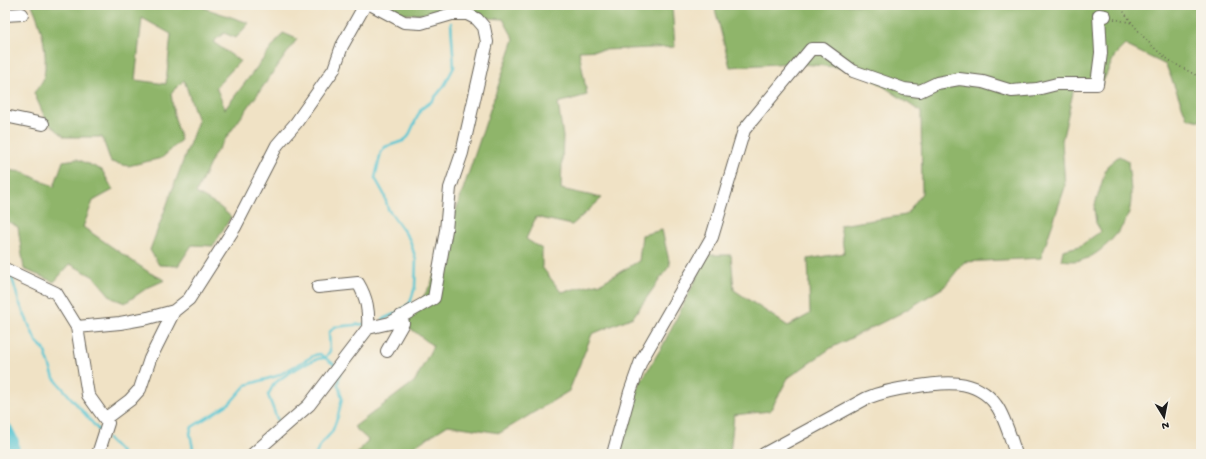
<svg xmlns="http://www.w3.org/2000/svg" width="1206" height="459" font-family="'Gochi Hand',sans-serif">
<rect width="100%" height="100%" fill="#f7f3e8"/>
<filter id="ink" filterUnits="userSpaceOnUse"><feTurbulence type="fractalNoise" baseFrequency=".025" numOctaves="2"/><feDisplacementMap in="SourceGraphic" scale="8" xChannelSelector="R" yChannelSelector="G"/><feConvolveMatrix kernelMatrix="1 2 1 2 8 2 1 2 1" color-interpolation-filters="sRGB"/></filter>
<filter id="wash" filterUnits="userSpaceOnUse"><feTurbulence type="fractalNoise" baseFrequency=".012" numOctaves="4" result="noise"/><feDisplacementMap in="SourceGraphic" scale="16" xChannelSelector="R" yChannelSelector="G"/><feGaussianBlur stdDeviation="0.9" result="paint"/><feColorMatrix in="noise" values="0 0 0 0 0 0 0 0 0 0 0 0 0 0 0 0 0 1.4 0 .05"/><feComposite in="paint" operator="in"/></filter>
<g filter="url(#wash)">
<rect width="100%" height="100%" fill="#f0e2c5"/>
<path fill="#8fb56b" stroke="#566844" fill-rule="evenodd" d="M32 5H206L204 8 249 23 236 38 224 33 213 42 240 61 216 87 225 109 283 33 297 39 214 155 196 193 220 207 231 217 213 246 192 245 178 266 159 265 150 250 198 121 184 80 171 93 174 115 181 140 162 158 128 166 111 162 102 137H65L47 122 34 93C37 88 43 82 44 77 48 52 42 27 32 5ZM142 18 171 34 166 84 135 80Z
M388 5H464L422 14H404Z
M464 5H674L672 6 675 47 579 51 587 95 558 103 563 137 561 189 602 198 572 225 536 217 526 239 542 249V267L561 292 601 283 639 261 642 235 662 230 670 265 633 317 592 334 569 391 500 433 448 425 402 454H357L368 440 354 427 415 381 433 346 406 325 431 284 514 39 503 19 488 18Z
M714 5H1201V121L1187 118 1166 65 1125 45 1115 55 1101 86 1076 79 1062 141 1065 187 1041 258 964 262 944 287 901 313 831 348 788 378 770 411 734 415 730 454H617L635 391 663 345 708 255H731L734 290 788 326 810 314 808 259 844 253 840 225 906 215 922 193 921 112 858 69 791 63 730 67Z
M1119 156 1128 161C1129 176 1133 194 1130 208 1127 226 1105 250 1088 258 1079 262 1070 261 1061 260L1063 250 1080 246 1101 231 1096 223 1094 208 1107 166Z
M77 159 102 170 113 190 93 201 83 227 150 273 165 280 147 288 125 303 112 298 94 277 70 264 54 282 24 269 18 227 5 220V170L23 172 54 187 63 161Z"/>
<g fill="none" stroke-linecap="round" stroke-linejoin="round">
<path stroke="#5ac6d3" stroke-width="2.5" d="M444 5 445 11
M12 278 19 302 36 341 44 349 54 378 101 433
M383 319 399 312 410 303 415 287 416 260 410 240 388 209 384 194 375 178 381 152 385 147 403 141 408 137 421 109 431 102 444 86 454 67 451 23
M335 365 325 358 330 351 329 333 334 327 364 324
M277 425 279 424 268 395C270 392 272 387 274 384 284 375 312 358 324 358
M108 439 123 454
M194 454 190 433 192 427 230 403 246 385 277 376 315 355 320 354 325 358
M316 454 321 444 332 432 338 416 342 398 338 384 340 372"/>
<path stroke="#5ac6d3" stroke-width="16" d="M5 430 11 442 12 454"/>
</g>
</g>
<g filter="url(#ink)">
<g fill="none" stroke-linecap="round" stroke-linejoin="round">
<g stroke="#666157" stroke-width="14">
<path id="minor" d="M5 15 22 14
M5 116 43 124
M5 269 56 293 77 327 88 395 108 423 98 454
M318 287 358 283C367 298 369 311 368 328
M77 327 120 323 148 318 174 311 189 299 235 227 277 145 296 123 334 69 342 46 365 5
M387 351 403 323 401 316
M106 418 130 400 140 389 150 359 174 311
M253 454 309 405 368 328 390 323 434 298 446 230 450 188 462 153 487 42 484 27 477 19 467 14H452L421 23 404 22 372 5
M613 454 630 392 641 361 712 237 744 130 811 49H823L853 71 904 89 920 91 937 83 959 79 983 82 1012 91 1037 89 1057 84H1097L1101 53 1099 15 1105 16
M764 454 867 398C882 392 896 389 912 387 942 382 976 377 996 405 1005 417 1011 440 1016 454"/>
</g>
<path stroke="#666157" stroke-width="1.5" stroke-dasharray="1 3" stroke-linecap="butt" d="M1119 5C1134 26 1148 45 1169 60 1179 67 1191 72 1201 78
M1114 19 1132 23"/>
<use href="#minor" stroke="#fff" stroke-width="12"/>
</g>
</g>
<rect width="1206" height="459" fill="none" stroke="#f7f3e8" stroke-width="20"/>
<g transform="translate(1164 417) rotate(170)" stroke="#f7f3e8" stroke-width="3" paint-order="stroke">
<path d="M0-3L7 15L0 10L-7 15Z" fill="#1c1c1c"/>
<text y="-6" font-size="11" font-weight="bold" text-anchor="middle" fill="#1c1c1c">N</text>
</g>
</svg>
